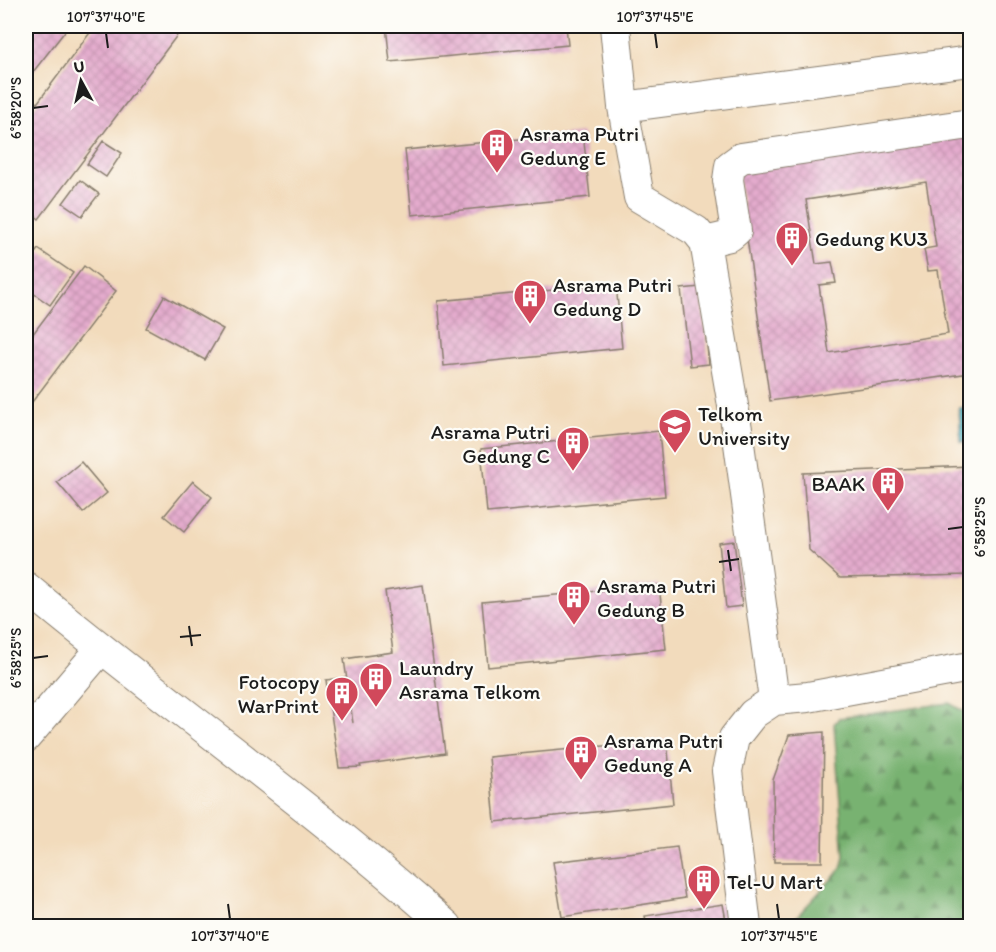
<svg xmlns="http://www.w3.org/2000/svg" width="996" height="952" font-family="Itim,sans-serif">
<defs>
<pattern id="forest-firs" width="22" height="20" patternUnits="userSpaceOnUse" patternTransform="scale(1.5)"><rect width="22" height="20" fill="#78b271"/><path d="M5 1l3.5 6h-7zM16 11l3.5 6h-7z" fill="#62905c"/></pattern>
<pattern id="water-waves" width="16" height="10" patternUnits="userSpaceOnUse" patternTransform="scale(1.5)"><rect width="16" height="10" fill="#3fadbc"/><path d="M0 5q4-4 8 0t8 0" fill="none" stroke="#348c98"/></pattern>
<pattern id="building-cross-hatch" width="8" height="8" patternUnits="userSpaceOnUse" patternTransform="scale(1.5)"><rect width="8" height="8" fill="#e4abcd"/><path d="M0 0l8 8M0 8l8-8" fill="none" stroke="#c393af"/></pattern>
</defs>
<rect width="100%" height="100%" fill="#fdfcf7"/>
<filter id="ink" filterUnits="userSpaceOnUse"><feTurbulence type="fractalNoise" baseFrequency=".0167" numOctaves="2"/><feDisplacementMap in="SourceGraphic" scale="12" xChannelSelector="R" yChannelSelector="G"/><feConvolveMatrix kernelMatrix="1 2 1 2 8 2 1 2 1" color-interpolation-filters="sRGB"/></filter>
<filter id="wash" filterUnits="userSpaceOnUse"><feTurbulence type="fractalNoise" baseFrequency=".008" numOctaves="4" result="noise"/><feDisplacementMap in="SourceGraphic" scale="24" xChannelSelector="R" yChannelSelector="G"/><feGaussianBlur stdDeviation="1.35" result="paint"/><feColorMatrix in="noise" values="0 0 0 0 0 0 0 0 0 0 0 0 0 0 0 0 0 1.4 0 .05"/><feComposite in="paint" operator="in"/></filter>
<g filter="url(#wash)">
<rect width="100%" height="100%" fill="#f2dbbc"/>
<path fill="url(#forest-firs)" stroke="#4a6746" stroke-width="1.5" d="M949 703 970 715V926H788L841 869 844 857 834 724 839 718Z"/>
<path fill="url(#water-waves)" stroke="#2e646c" stroke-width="1.5" d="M970 407V442H961L959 408Z"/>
<g id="blocks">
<path fill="url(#building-cross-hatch)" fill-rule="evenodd" d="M26 26H69L26 81Z
M95 26H184L39 219 26 209V118Z
M386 26H566L568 45 390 62Z
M583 133 590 197 412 215 405 150Z
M970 135V373L770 401 737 167ZM926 182 936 247 924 249 928 271 938 270 948 334 829 353 819 285 836 283 832 262 816 264 806 200Z
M103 141 122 153 106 177 87 164Z
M80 180 99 194 82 216 63 203Z
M38 249 73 273 50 305 26 288V266Z
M84 266 116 291 26 410V343Z
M616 284 622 348 444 366 438 301Z
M700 287 709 364 690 366 681 289Z
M164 296 223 329 205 360 146 328Z
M659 431 665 496 487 513 481 449Z
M81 462 107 493 83 513 57 482Z
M970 466V575L840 578 809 550 803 473Z
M193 481 212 497 184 532 164 516Z
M734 541 742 606 726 608 719 543Z
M423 585 445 753 360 765 361 767 339 768 326 680 345 677 353 723 344 659 393 652 385 591Z
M659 585 666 649 488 667 482 602Z
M824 732 822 862H774L773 780 789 735Z
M667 740 673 804 495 822 489 757Z
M677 847 685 898 562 917 553 862Z
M723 904 727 926H647L645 916Z"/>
</g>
</g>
<g filter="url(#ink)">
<use href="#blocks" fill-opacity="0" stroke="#877c6c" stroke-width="1.5"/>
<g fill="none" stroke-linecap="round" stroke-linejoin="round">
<g stroke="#877c6c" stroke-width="32">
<path id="minor" d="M615 26 623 107 639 197 696 231 705 242 737 429 774 700
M623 107 970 61
M705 242 730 236 736 231 728 180 730 166 741 158 970 124
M26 587C164 702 313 806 447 926
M26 737 101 649
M746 926 727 771 734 738 753 714 774 700 808 697 970 667"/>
</g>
<use href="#minor" stroke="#fff" stroke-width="30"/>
</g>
</g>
<path fill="none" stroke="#1c1c1c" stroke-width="2" d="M106 33 108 48M655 33 657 48M33 108 48 106M948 529 963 527M728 550 731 571M719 562 739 559M189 626 192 646M180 637 201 635M33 658 48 656M228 904 230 919M777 904 779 919"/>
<defs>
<g id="building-pin" transform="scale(1.725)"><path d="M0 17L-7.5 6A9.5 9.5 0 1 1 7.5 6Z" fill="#d1495b" stroke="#fdfcf7"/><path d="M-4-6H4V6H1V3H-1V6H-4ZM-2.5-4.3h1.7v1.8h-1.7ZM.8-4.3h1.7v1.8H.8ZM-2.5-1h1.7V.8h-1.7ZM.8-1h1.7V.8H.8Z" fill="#fff"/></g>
<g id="university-pin" transform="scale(1.725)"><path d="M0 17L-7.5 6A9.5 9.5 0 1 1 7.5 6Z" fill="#d1495b" stroke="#fdfcf7"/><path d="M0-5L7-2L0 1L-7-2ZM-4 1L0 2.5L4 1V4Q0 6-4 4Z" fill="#fff"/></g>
</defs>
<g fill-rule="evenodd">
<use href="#building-pin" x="497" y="145"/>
<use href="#building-pin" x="792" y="238"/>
<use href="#building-pin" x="530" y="296"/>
<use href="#university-pin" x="675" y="425"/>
<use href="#building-pin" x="573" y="443"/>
<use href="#building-pin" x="888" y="483"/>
<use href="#building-pin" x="574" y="597"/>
<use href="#building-pin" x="376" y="679"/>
<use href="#building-pin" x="342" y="693"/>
<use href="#building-pin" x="581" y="752"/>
<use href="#building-pin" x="704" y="881"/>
</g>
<g text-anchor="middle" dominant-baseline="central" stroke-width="4.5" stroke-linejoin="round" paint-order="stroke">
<g font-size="21" fill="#1c1c1c" stroke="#fdfcf7" text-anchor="start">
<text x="520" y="133">Asrama Putri<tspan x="520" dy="24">Gedung E</tspan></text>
<text x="815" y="238">Gedung KU3</text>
<text x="553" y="284">Asrama Putri<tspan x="553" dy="24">Gedung D</tspan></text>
<text x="698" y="413">Telkom<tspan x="698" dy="24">University</tspan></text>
<text x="550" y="431" text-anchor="end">Asrama Putri<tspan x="550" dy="24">Gedung C</tspan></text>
<text x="865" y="483" text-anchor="end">BAAK</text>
<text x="597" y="585">Asrama Putri<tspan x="597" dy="24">Gedung B</tspan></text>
<text x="399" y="667">Laundry<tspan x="399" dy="24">Asrama Telkom</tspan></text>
<text x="319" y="681" text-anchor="end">Fotocopy<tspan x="319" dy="24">WarPrint</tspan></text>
<text x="604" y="740">Asrama Putri<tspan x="604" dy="24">Gedung A</tspan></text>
<text x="727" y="881">Tel-U Mart</text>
</g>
</g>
<rect width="996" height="952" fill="none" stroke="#fdfcf7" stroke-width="66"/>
<g transform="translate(81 81) rotate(352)" stroke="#fdfcf7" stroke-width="4.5" paint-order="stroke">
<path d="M0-4.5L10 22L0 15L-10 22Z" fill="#1c1c1c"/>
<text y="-9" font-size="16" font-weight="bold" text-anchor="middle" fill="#1c1c1c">U</text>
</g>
<rect x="33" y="33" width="930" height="886" fill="none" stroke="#1c1c1c" stroke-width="2"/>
<g font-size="15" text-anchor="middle" fill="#1c1c1c">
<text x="106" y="22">107°37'40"E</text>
<text x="655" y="22">107°37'45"E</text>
<text transform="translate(16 108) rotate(-90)" y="5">6°58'20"S</text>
<text transform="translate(980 527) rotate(-90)" y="5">6°58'25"S</text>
<text transform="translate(16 658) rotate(-90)" y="5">6°58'25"S</text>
<text x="230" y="941">107°37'40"E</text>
<text x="779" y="941">107°37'45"E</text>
</g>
</svg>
